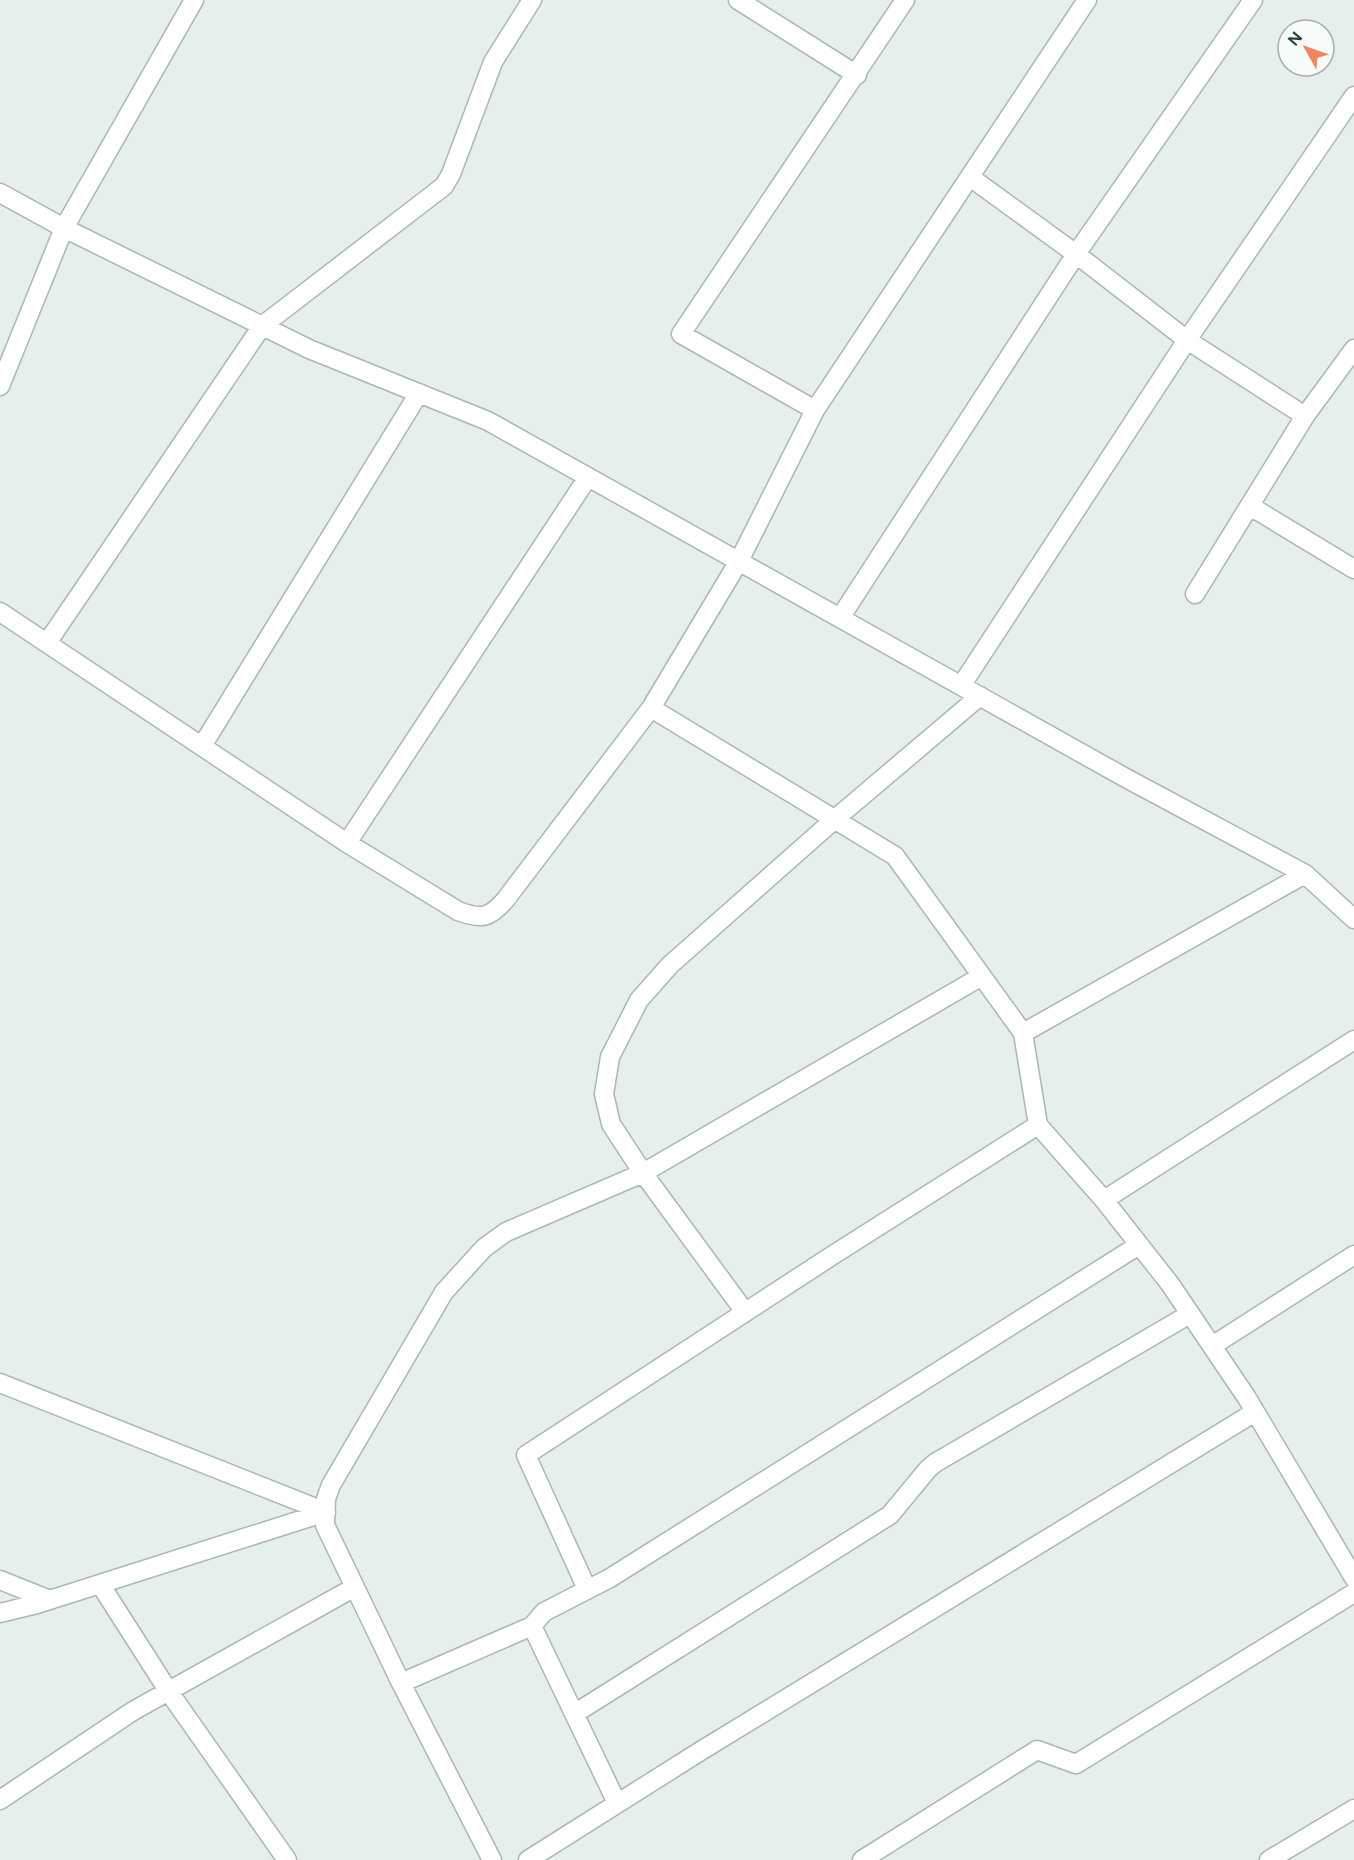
<svg xmlns="http://www.w3.org/2000/svg" width="1354" height="1860" font-family="Figtree,sans-serif">
<rect width="100%" height="100%" fill="#e6efeb"/>
<g fill="none" stroke-linecap="round" stroke-linejoin="round">
<g stroke="#a8b8b2" stroke-width="21">
<path id="street" d="M738 0 857 75
M905 0 681 334 815 410 739 561 651 708 895 856 1023 1033 1038 1125
M970 177 1076 254 1253 0
M0 193 64 228 309 349 488 421 1124 777 1305 874 1354 919
M0 386 64 228 194 0
M815 410 1087 0
M1250 506 1354 569
M1195 594 1305 416
M0 612 347 843 458 911C482 920 490 918 506 899L651 708
M840 618 1076 254 1187 340 1305 416 1354 349
M47 643 262 326 444 186 451 174 493 62 532 0
M961 686 1187 340 1354 96
M202 746 419 393
M347 843 588 477
M1023 1033 1305 874
M1354 1040 1104 1200 1170 1284 1247 1398 1354 1578
M745 1312 643 1173 611 1124 604 1094 610 1057 639 1000 670 965 835 819 980 696
M1212 1346 1354 1255
M0 1383 326 1512
M0 1580 50 1600
M100 1584 169 1692 287 1860
M587 1589 526 1455 833 1255 1038 1125 1104 1200
M0 1613 37 1604 326 1512
M401 1683 532 1626
M574 1714 890 1515 928 1469 935 1463 1190 1314
M0 1800 133 1711 355 1587
M617 1803 532 1626 544 1612 610 1578 1139 1245
M492 1860 401 1683 325 1525 326 1499 331 1485 444 1292 484 1248 506 1232 643 1173 982 976
M528 1860 699 1752 1255 1412
M862 1860 1037 1750 1076 1764 1354 1593
M1269 1860 1354 1809"/>
</g>
<use href="#street" stroke="#fff" stroke-width="18"/>
</g>
<g transform="translate(1306 48) rotate(310)"><circle r="28" fill="#f7fbf9" stroke="#a3b1ad" stroke-width="1.5"/>
<path d="M0-4.5L10 22L0 15L-10 22Z" fill="#f4845f"/>
<text y="-9" font-size="16" font-weight="bold" text-anchor="middle" fill="#24423a">N</text>
</g>
</svg>
